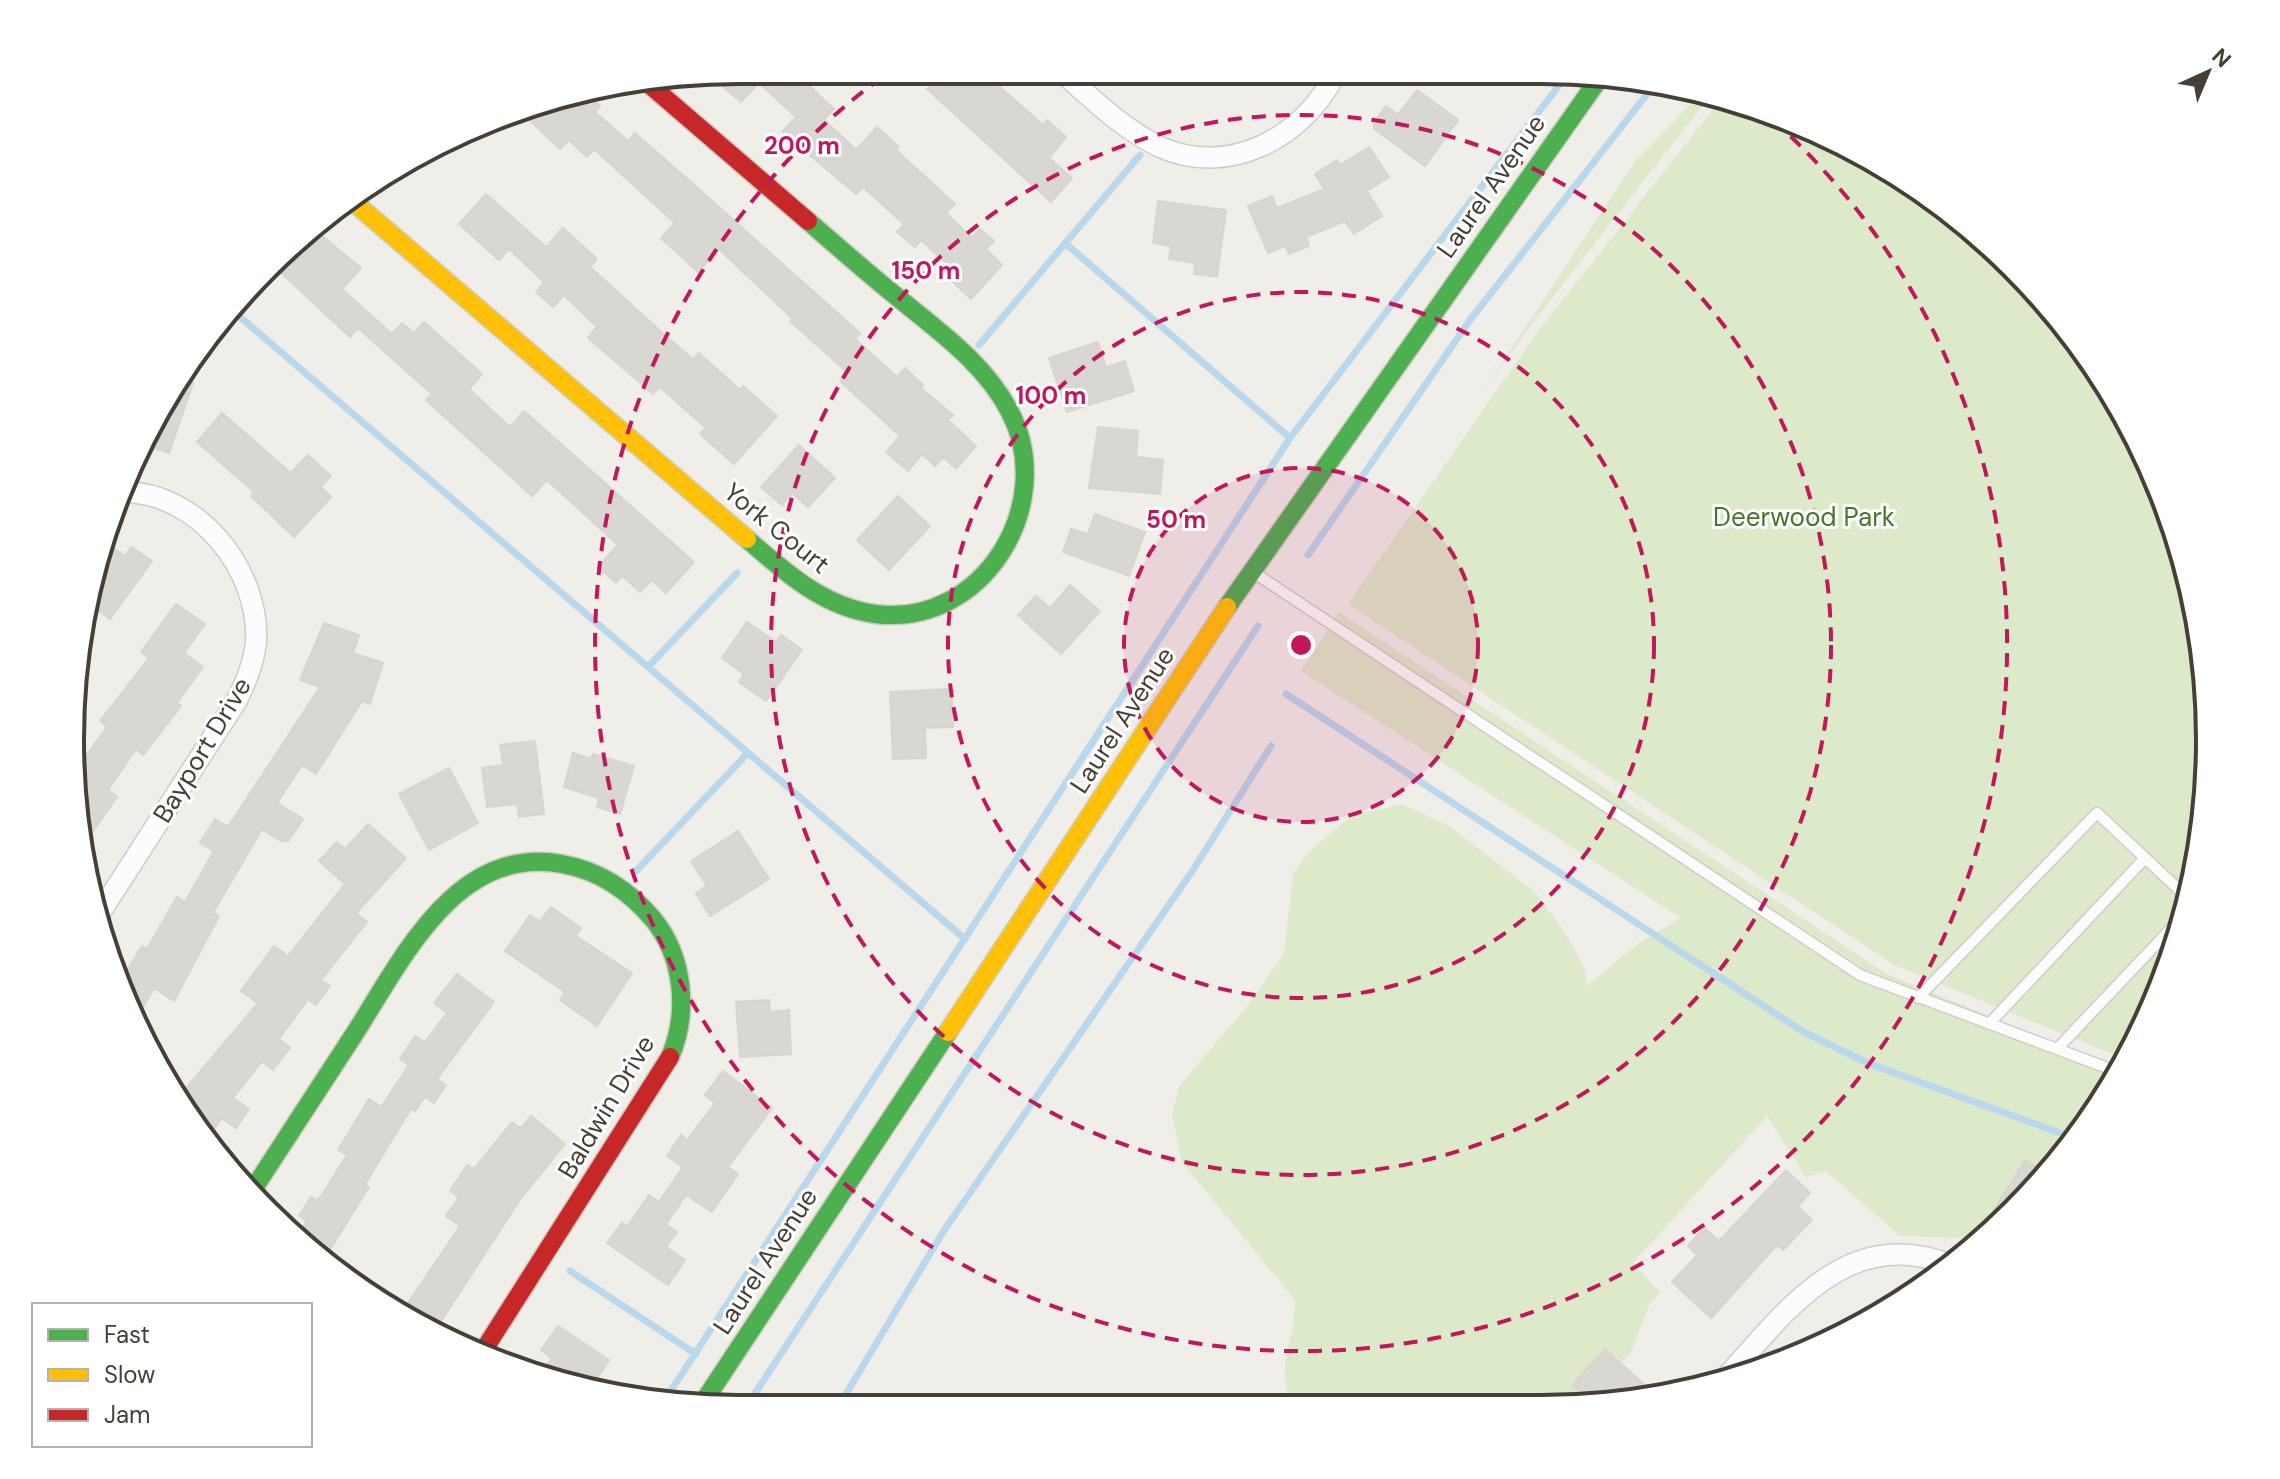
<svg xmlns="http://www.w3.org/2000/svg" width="2280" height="1479" font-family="'DM Sans',sans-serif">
<rect width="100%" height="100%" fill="#f0eee9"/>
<path fill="#dceac9" d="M1697 97 1707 100 1528 329 1481 395 1634 163Z
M1718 103 1836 139 1982 236 2071 332 2141 443 2187 566 2209 695 2204 826 2175 954 2127 1060 1894 965 1348 604 1536 334Z
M1339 612 1887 974 2122 1071 2121 1074 2044 1181 1981 1239 1900 1236 1826 1171 1806 1177 1767 1116 1633 1263 1660 1292 1649 1305 1631 1352 1581 1408 1293 1406C1273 1365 1296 1342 1295 1300L1182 1162 1172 1115 1179 1086 1245 1009 1284 954 1293 873 1310 851 1351 816 1402 804 1449 826 1534 891 1564 931 1585 969 1586 986 1639 943 1681 918 1301 671Z"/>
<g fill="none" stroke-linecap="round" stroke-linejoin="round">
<path stroke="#bad8ec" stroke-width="7" d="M1065 243 1290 438
M232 310 965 939
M979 345 1140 155
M1308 555 1470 320 1655 84
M648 667 737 573
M1286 694 1802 1031 1870 1064 2074 1138
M636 871 748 753
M570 1271 696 1354
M663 1403 1290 438 1567 75
M748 1404 1258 626
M840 1404 943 1232 1193 870 1271 746"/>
</g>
<path fill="#d9d7d2" stroke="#d8d5cf" stroke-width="2" d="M792 70 834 109 824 120 856 150 877 127 899 147 896 150 955 204 946 213 972 238 980 229 994 241 986 249 1002 265 971 299 953 282 959 275 921 240 915 247 897 232 904 224 863 187 856 194 782 132 796 117 759 83 741 102 722 86 736 71Z
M924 71 983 72 1043 125 1047 120 1066 137 1049 158 1072 178 1051 202 927 89 934 81Z
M1417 90 1458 120 1425 166 1374 129V122L1386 106 1398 115Z
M588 95 600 106 595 112 628 141 635 133 693 184 860 333 855 339 897 377 905 368 923 385 921 388 953 415 948 420 976 446 956 469 943 457 935 466 922 454 908 471 886 452 900 436 840 381 848 373 790 321 792 318 719 249 698 272 661 238 675 223 594 149 587 157 569 140 560 149 518 109Z
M1369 147 1389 177 1367 191 1382 216 1354 234 1345 221 1306 237 1309 246 1289 254 1285 246 1268 253 1248 206 1272 196 1277 208 1324 189 1315 174 1337 160 1340 165Z
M486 194 546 247 563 228 597 259 590 267 667 337 693 359 699 353 740 390 743 386 777 416 734 464 700 434 706 428 660 387 653 394 588 338 597 327 564 295 553 307 536 292 544 282 509 249 499 260 459 224Z
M1158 201 1226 210 1217 277 1194 274 1195 263 1169 259 1171 246 1153 243Z
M316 231 361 268 342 289 392 334 402 323 414 333 424 322 482 374 469 389 510 427 524 411 694 562 666 593 652 580 640 592 623 576 616 583 598 567 618 545 547 480 532 496 426 400 432 394 358 328 350 337 276 268Z
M1098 342 1106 367 1125 361 1134 391 1067 412 1049 358Z
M183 379 193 383 169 453 148 446Z
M222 413 291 473 308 455 331 476 321 487 331 497 294 537 251 496 254 492 197 442Z
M1098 427 1138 431 1136 457 1163 460 1160 494 1089 488Z
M799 445 835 478 808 507 792 493 782 505 761 487Z
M898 496 930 526 889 570 857 540Z
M1095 514 1145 532 1129 576 1063 552 1071 529 1088 534Z
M102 540 125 556 131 547 152 561 110 619 90 604Z
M1070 585 1100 611 1061 654 1018 615 1036 596 1050 608Z
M176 604 205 624 184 653 203 667 177 703 181 706 143 755 136 749 108 790 117 797 86 841 78 767 107 727 100 721 149 658 141 652Z
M747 622 776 642 781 635 802 650 766 701 739 682 744 674 722 658Z
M324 623 359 635 353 653 383 663 370 704 362 701 316 774 302 765 277 803 303 819 288 841H281L262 829 213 913 219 916 174 1001 154 988 139 1014 122 978 142 946 147 949 177 897 185 902 214 851 200 843 215 819 228 827 320 687 300 680Z
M951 689 953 727 925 728 926 758 893 759 890 692Z
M535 741 544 814 519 817 517 804 487 807 482 768 503 765 500 745Z
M573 753 591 759 593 754 634 766 620 814 597 807 599 798 564 787Z
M449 768 478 823 429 850 399 794Z
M368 824 406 858 356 913 367 922 321 980 330 986 316 1005 308 999 279 1039 290 1048 273 1070 262 1061 233 1098 249 1109 236 1128 222 1118 207 1139 177 1099 258 1003 241 991 274 946 288 956 345 884 319 861 337 842 345 849Z
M738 831 769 879 710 916 696 893 707 886 691 861Z
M551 907 581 928 576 936 632 973 597 1026 560 1000 565 992 505 951 530 915 540 921Z
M457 974 494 1002 437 1079 446 1085 434 1103 425 1097 415 1111 411 1109 365 1184 369 1187 324 1259 295 1239 307 1221 299 1216 311 1197 318 1201 347 1155 338 1150 369 1099 381 1107 409 1065 400 1059 415 1036 425 1042 447 1013 434 1003Z
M769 1000 770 1012 789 1010 791 1054 740 1057 736 1002Z
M723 1071 772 1108 728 1167 738 1174 712 1212 686 1195 666 1224 677 1232 666 1247 685 1260 668 1285 607 1243 622 1223 627 1227 649 1195 659 1202 683 1167 667 1156 681 1135 687 1140 715 1103 705 1095Z
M531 1116 565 1144 521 1198 436 1329 404 1309 460 1226 446 1216 459 1197 450 1191 467 1165 474 1169 512 1122 521 1128Z
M2025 1160 2048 1175 1986 1235 1981 1231Z
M1786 1170 1810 1193 1798 1206 1812 1220 1783 1250 1777 1245 1711 1318 1672 1282 1697 1255 1688 1246 1704 1228 1719 1241Z
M558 1326 609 1360 592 1387 541 1373 552 1358 541 1350Z
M1605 1349 1648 1388 1638 1399 1593 1406 1572 1386Z"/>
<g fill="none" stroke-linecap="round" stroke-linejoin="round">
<g stroke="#ceccc7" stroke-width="13">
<path id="lane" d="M1253 572 1860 975 2121 1073
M1918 998 2097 813 2188 898
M1989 1024 2145 858
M2057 1049 2184 915"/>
</g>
<g stroke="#ceccc7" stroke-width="23">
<path id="street" d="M1062 72C1092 99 1123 129 1160 147 1229 178 1304 137 1335 74
M96 919 237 700C246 682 254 663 256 642 260 570 198 492 123 492
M1721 1383C1785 1313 1846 1222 1953 1266"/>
</g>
<g stroke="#cfcbc0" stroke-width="21">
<path id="fast" d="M747 539C785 572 823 607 875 614 983 628 1058 504 1010 412 985 363 937 330 896 296 866 272 837 246 808 221
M1227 607 1601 76
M252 1191C286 1138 321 1086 355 1033 402 960 456 844 562 864 600 871 628 890 653 919 684 957 689 1013 670 1057
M702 1404 948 1032"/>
</g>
<g stroke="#cfcbc0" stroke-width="21">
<path id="slow" d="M350 199 747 539
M948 1032 1227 607"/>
</g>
<g stroke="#cfcbc0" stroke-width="21">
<path id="jam" d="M650 85 808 221
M480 1356 670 1057"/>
</g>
<use href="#lane" stroke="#fdfcfc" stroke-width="10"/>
<use href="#street" stroke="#fdfcfc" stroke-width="20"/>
<use href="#fast" stroke="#4caf50" stroke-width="18"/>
<use href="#slow" stroke="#ffc107" stroke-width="18"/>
<use href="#jam" stroke="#c62828" stroke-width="18"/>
</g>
<circle cx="1301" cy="645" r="177" fill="#c2185b" fill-opacity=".12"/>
<g fill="none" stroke="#c2185b" stroke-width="4" stroke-dasharray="14 10">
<circle cx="1301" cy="645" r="177"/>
<circle cx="1301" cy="645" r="353"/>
<circle cx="1301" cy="645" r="530"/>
<path d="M1773 120A706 706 0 1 1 886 74"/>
</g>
<g text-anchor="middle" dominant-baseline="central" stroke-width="6" stroke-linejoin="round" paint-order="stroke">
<g font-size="26" fill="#453f35" stroke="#fff">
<text transform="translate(1491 186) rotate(-55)">Laurel Avenue</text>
<text transform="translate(777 528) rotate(39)">York Court</text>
<text transform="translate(1122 720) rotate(-57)">Laurel Avenue</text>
<text transform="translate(202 750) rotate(-59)">Bayport Drive</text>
<text transform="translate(606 1107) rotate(-59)">Baldwin Drive</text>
<text transform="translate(765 1261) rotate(-57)">Laurel Avenue</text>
</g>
<g font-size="26" fill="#45762a" stroke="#fff">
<text x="1804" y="517">Deerwood Park</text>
</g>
</g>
<path d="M0 0H2280V1479H0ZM739 84H1541A655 655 0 0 1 2196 739V740A655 655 0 0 1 1541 1395H739A655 655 0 0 1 84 740V739A655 655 0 0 1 739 84Z" fill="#fff" fill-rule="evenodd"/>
<path fill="none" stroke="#453f35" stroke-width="4" d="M739 84H1541A655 655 0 0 1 2196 739V740A655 655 0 0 1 1541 1395H739A655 655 0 0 1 84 740V739A655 655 0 0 1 739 84Z"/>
<circle cx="1301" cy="645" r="12" fill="#c2185b" stroke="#fff" stroke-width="4"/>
<g font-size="24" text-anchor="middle" font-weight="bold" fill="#c2185b" stroke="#fff" stroke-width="6" stroke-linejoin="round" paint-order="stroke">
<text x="802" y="154">200 m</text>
<text x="926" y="279">150 m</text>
<text x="1051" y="404">100 m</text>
<text x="1176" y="528">50 m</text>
</g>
<rect x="32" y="1303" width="280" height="144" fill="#ffffff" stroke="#b5b2ae" stroke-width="2"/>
<rect x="48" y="1329" width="40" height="12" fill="#4caf50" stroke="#b5b2ae" stroke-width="2"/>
<text x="104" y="1343" font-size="24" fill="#453f35">Fast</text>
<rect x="48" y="1369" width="40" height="12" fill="#ffc107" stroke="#b5b2ae" stroke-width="2"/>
<text x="104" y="1383" font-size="24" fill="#453f35">Slow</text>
<rect x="48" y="1409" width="40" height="12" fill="#c62828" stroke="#b5b2ae" stroke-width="2"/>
<text x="104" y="1423" font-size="24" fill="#453f35">Jam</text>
<g transform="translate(2208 72) rotate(44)" stroke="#ffffff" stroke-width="6" paint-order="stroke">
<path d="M0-6L14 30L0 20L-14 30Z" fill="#453f35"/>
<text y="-12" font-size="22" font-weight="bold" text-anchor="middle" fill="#453f35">N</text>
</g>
</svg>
